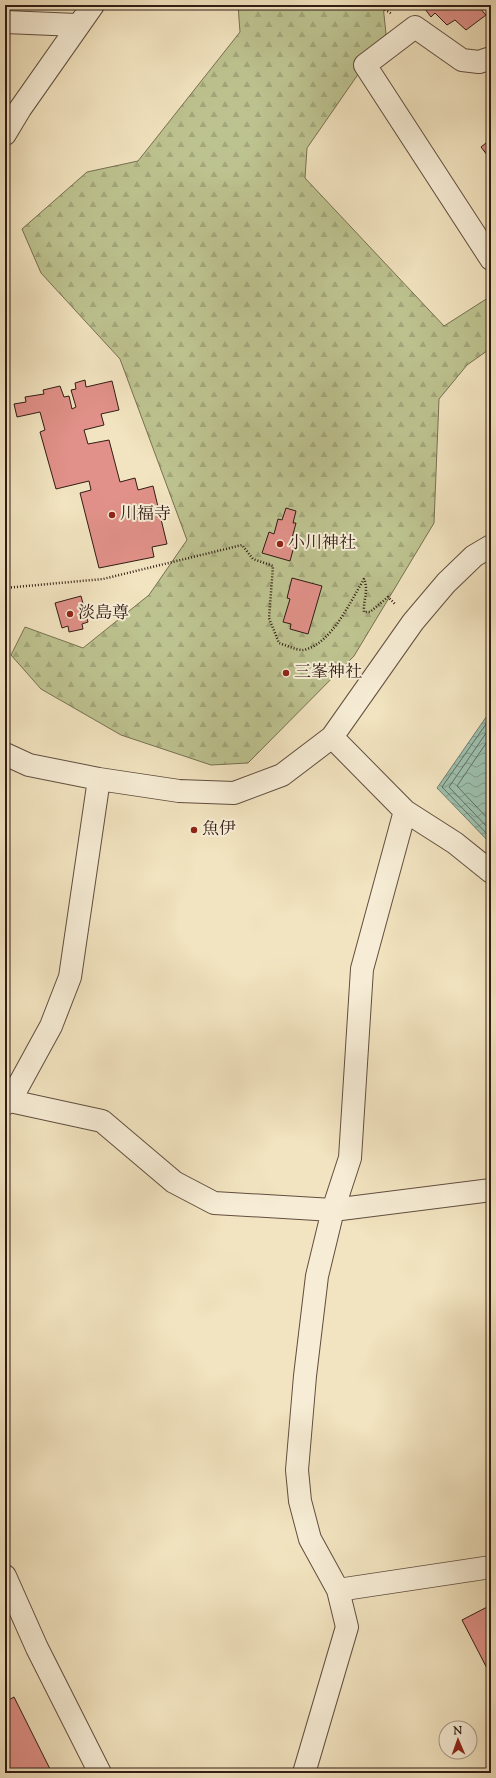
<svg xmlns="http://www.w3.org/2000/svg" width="496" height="1778" font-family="'Sorts Mill Goudy','Noto Serif JP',serif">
<defs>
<pattern id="forest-firs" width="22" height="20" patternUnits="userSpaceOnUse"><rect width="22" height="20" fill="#bdc390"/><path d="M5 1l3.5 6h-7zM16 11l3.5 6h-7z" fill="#a3a77b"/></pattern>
<pattern id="water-waves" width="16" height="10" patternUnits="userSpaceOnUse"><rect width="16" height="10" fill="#9cbfad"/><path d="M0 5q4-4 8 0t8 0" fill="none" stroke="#809a8c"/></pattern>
</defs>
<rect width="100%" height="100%" fill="#f2e4c0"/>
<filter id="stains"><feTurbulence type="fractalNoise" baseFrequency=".005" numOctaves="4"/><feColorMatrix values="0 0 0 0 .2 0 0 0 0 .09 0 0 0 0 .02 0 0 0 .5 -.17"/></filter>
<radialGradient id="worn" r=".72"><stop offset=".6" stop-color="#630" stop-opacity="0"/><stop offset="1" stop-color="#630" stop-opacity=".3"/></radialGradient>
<path fill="url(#forest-firs)" stroke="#777052" d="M238 5H383L386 34 307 148 305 178 444 326 491 296V348L467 365 439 399 434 523 354 656 248 763 211 765 121 735 41 689 11 655 25 627 83 648 149 595 187 540 120 359 41 273 22 229 87 172 138 161 240 32Z"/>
<path fill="url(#water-waves)" stroke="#717e70" d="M491 710V844L437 788Z"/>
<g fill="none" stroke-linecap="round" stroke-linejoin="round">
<path stroke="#666e60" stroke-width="1" d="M491 717 442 787 491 838
M491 726 449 787 491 831
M491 736 457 786 491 822"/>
</g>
<path fill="#e19189" stroke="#311c14" d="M422 5H477L486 15 466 30 455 20 447 25 435 13 431 17Z
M491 139V160L481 147Z
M85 380 86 387 112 381 119 410 101 414 104 425 84 430 88 444 109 440 120 482 135 478 138 490 153 486 167 544 152 547 154 557 99 568 80 493 91 490 89 481 56 489 40 432 45 430 40 412 17 417 14 404 26 402 25 397 44 394 43 390 60 386 64 397 69 396 72 409 76 407 71 390 76 389 75 383Z
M286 508 296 511 293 523H296L292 538 296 539 290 561 262 553 269 532 274 534 278 519 282 520Z
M292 578 322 586 308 634 290 629 291 624 283 622 290 599 287 598Z
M81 596 88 622 82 624 83 629 69 632 68 626 62 628 55 603Z
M491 1605V1676L462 1620Z
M14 1697 52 1773H5V1702Z"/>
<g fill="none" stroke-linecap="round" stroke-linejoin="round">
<g stroke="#614e3f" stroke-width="24">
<path id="minor" d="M5 22 77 25
M491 58 479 62 462 60 415 27 365 65 491 259
M5 134 20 109 93 5
M332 737 405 811 455 843 491 872
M5 754 29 765 99 779 179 791 234 793 282 775 332 737 413 622 446 583 474 556 491 546
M10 1101 102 1121 174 1182 214 1203 333 1210 491 1190
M5 1104 10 1101 51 1026 70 977 99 779
M5 1576 37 1648 100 1773
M338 1590 491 1567
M304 1773 347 1627 338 1590 310 1539 300 1501 297 1470 305 1376 317 1276 333 1210 350 1158 362 969 405 811"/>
</g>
<path stroke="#311c14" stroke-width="2.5" stroke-dasharray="1 2" stroke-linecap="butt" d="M377 5 392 14
M5 588 103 579 242 545 253 559 273 566 269 618 279 643C285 645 296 650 303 650 331 645 350 602 364 579 369 590 363 600 364 612H370L388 597 396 605"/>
<use href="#minor" stroke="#f7edd6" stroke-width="22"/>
</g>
<g fill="#8f2418" stroke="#f7edd6" stroke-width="1.5">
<circle cx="112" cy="515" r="4"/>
<circle cx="280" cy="544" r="4"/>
<circle cx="70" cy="614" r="4"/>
<circle cx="286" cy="673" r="4"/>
<circle cx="194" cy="830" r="4"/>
</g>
<g text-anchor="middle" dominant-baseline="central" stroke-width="4" stroke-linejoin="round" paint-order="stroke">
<g font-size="17" fill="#311c14" stroke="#f7edd6" text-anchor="start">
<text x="120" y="515">川福寺</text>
<text x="288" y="544">小川神社</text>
<text x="78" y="614">淡島尊</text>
<text x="294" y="673">三峯神社</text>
<text x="202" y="830">魚伊</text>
</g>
</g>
<rect width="496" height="1778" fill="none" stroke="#f2e4c0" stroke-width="20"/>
<rect x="6" y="6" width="484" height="1766" fill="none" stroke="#311c14" stroke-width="2"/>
<rect x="10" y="10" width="476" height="1758" fill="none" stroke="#311c14"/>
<g transform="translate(458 1740) rotate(358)"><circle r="19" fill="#f7edd6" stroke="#a89988"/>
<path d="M0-3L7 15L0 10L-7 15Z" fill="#8f2418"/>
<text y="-6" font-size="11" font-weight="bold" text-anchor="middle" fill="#311c14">N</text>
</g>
<rect width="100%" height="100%" filter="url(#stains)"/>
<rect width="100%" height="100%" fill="url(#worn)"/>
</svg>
